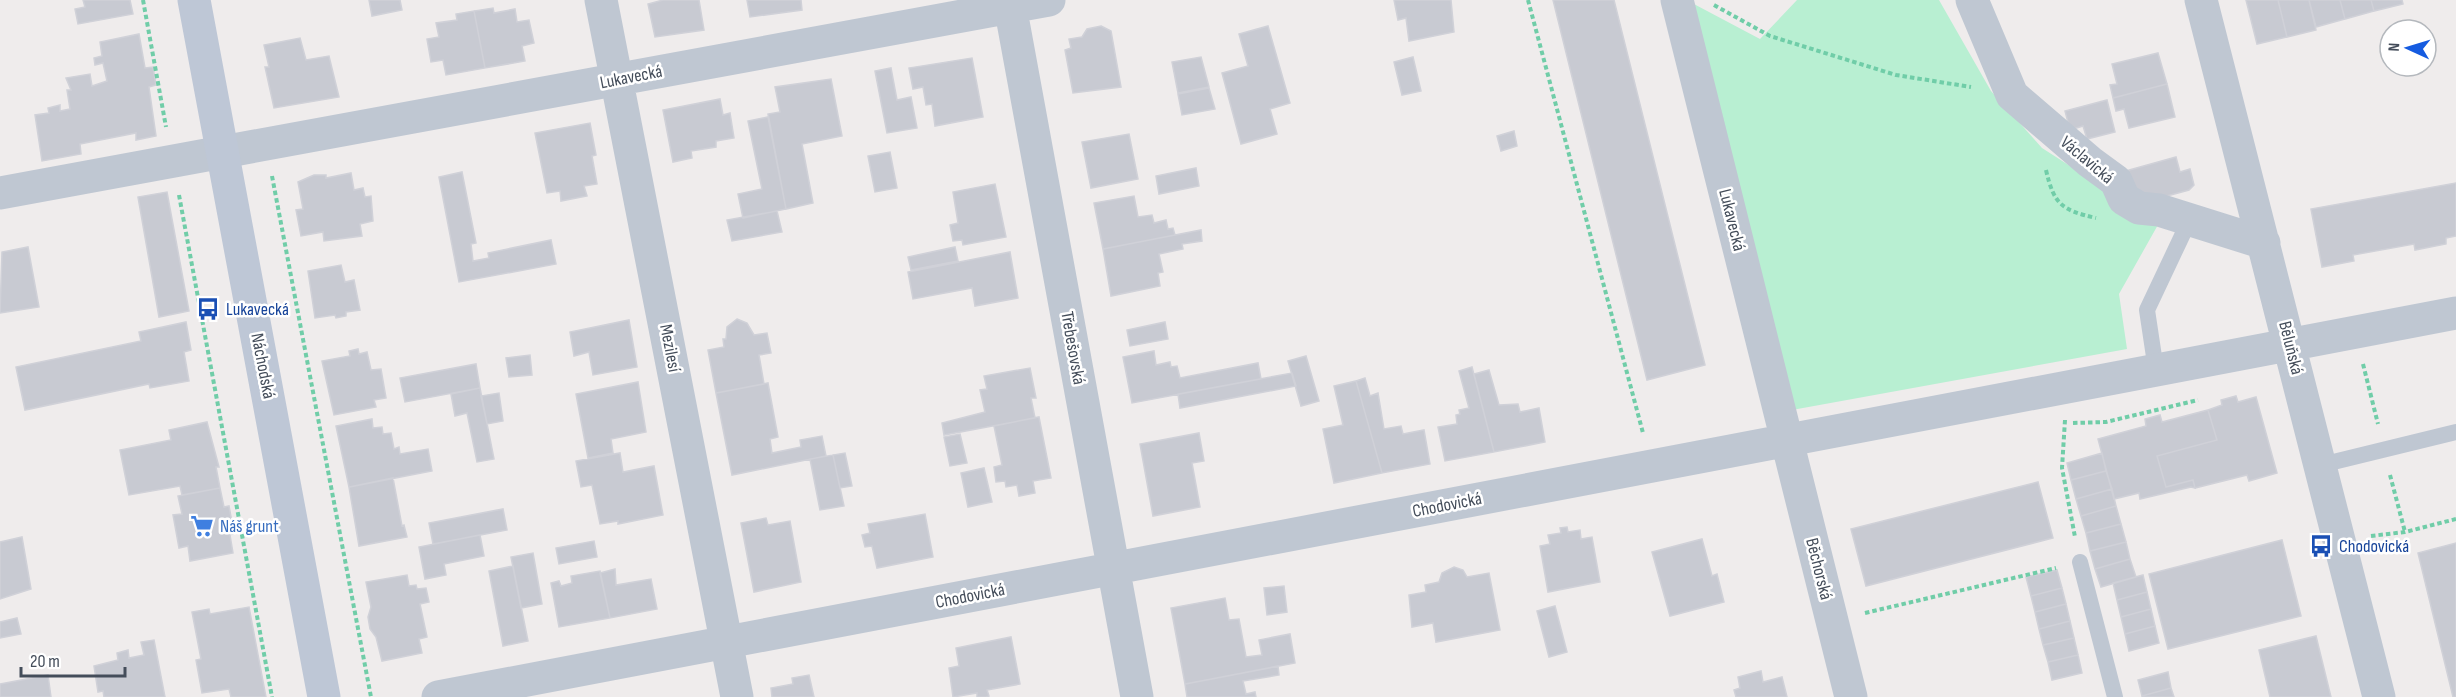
<svg xmlns="http://www.w3.org/2000/svg" width="2456" height="697" font-family="'Sofia Sans Condensed',sans-serif">
<rect width="100%" height="100%" fill="#efecec"/>
<path fill="#b8efd2" d="M1797 0H1939L1991 91 2042 148 2159 223 2119 294 2127 349 1792 410 1692 3 1760 39Z"/>
<path fill="#c8cad2" stroke="#d0d1d8" stroke-width="1.5" d="M83 0H130L133 14 78 24 75 9 85 7Z
M369 0H400L402 10 372 16Z
M663 0H699L704 30 655 37 648 4Z
M747 0H801L802 10 750 17Z
M1394 0H1451L1454 32 1409 41 1406 18 1398 20Z
M1553 0H1614L1705 365 1647 380Z
M2246 0H2278L2287 37 2257 44Z
M2278 0H2309L2316 30 2287 37Z
M2309 0H2340L2345 19 2316 27Z
M2340 0H2371L2374 11 2345 19Z
M2371 0H2402L2403 4 2374 11Z
M493 8 494 13 515 9 517 22 529 20 534 43 522 46 525 61 485 68 474 11Z
M474 11 485 68 446 75 443 60 431 62 427 39 439 37 436 23 457 20 456 14Z
M1101 26 1111 31 1121 87 1073 93 1065 50 1071 48 1069 39 1082 37 1087 29Z
M1268 26 1290 103 1270 109 1277 134 1241 144 1222 73 1248 66 1239 34Z
M139 34 145 68 153 67 156 85 149 87 156 136 136 140V133L80 144 81 154 42 161 35 115 49 113 48 108 60 105V111L70 109 67 90H71L66 78 90 74 92 86 107 81 103 63 95 65 94 58 102 56 100 42Z
M300 38 306 60 329 56 339 97 274 108 265 67H269L264 45Z
M2158 53 2167 84 2113 98 2110 85 2117 84 2112 64Z
M1201 57 1209 87 1178 93 1172 62Z
M1413 57 1421 91 1402 95 1394 62Z
M972 58 983 117 935 126 932 104 926 105 923 87 913 89 909 68Z
M891 68 897 100 911 97 917 128 887 133 875 71Z
M831 79 842 136 802 144 813 203 786 209 768 114 780 112 775 87Z
M2167 84 2175 117 2129 128 2124 109 2116 111 2113 98Z
M1209 88 1215 109 1182 115 1178 94Z
M720 99 723 115 730 113 734 138 716 141V147L691 151 692 158 673 162 663 110Z
M2107 100 2115 132 2087 139 2083 126 2070 130 2065 111Z
M768 117 786 209 743 218 738 194 762 189 748 121Z
M590 123 596 155 592 156 597 184 584 186 587 196 561 201 560 191 547 193 535 133Z
M1514 131 1517 146 1501 151 1497 136Z
M1129 134 1138 179 1091 188 1082 142Z
M890 152 897 188 875 192 868 156Z
M2176 157 2180 172 2190 169 2194 185 2189 190 2137 204 2122 172Z
M1196 168 1199 186 1159 194 1156 176Z
M462 172 476 243 471 244 473 261 489 258 488 253 551 240 556 264 459 282 439 177Z
M351 173 354 190 363 188 365 197 371 196 373 221 360 224 362 236 324 241 323 232 301 236 296 210 303 209 298 182 314 175H326V178Z
M2456 183V236L2446 238V244L2415 250 2414 244 2353 255 2354 261 2322 267 2311 209Z
M995 184 1006 237 963 245 962 240 953 241 950 225 958 223 953 192Z
M167 192 189 311 159 317 138 197Z
M1134 196 1138 217 1152 215 1154 223 1166 220 1168 229 1173 228 1175 235 1103 249 1094 203Z
M777 211 782 232 732 241 727 220Z
M1201 230 1202 241 1182 244 1183 249 1159 254 1163 272 1158 273 1160 286 1111 296 1103 249Z
M28 247 39 307 0 313 2 252Z
M955 247 958 261 911 270 908 257Z
M1010 252 1018 298 975 306 972 288 913 299 908 272Z
M341 265 345 282 354 280 360 310 346 312V316L336 318 335 315 315 318 308 271Z
M737 319 747 323 754 335 767 333 771 353 759 355 764 384 716 393 708 350 724 347 723 339H726L727 327Z
M629 320 637 367 593 375 589 352 574 356 570 332Z
M186 322 191 350 184 352 189 381 150 388 149 384 25 410 16 367 141 341 139 332Z
M1165 322 1168 339 1130 346 1127 330Z
M358 349 359 354 367 352 371 370 381 369 386 398 374 400 376 407 334 415 322 361 350 356 349 351Z
M1154 351 1156 365 1170 362 1171 367 1177 366 1180 378 1258 363 1261 379 1132 403 1123 357Z
M530 355 532 375 509 377 506 358Z
M1306 356 1319 401 1301 406 1288 361Z
M476 364 480 388 405 402 400 378Z
M1472 367 1494 452 1445 461 1438 427 1457 424 1456 415 1460 414 1459 410 1469 408 1459 371Z
M1030 368 1036 398H1031L1035 418 944 435 942 423 985 412 980 390 987 389 984 376Z
M1489 370 1499 405 1518 404 1520 412 1539 408 1545 442 1494 452 1474 374Z
M1292 373 1296 386 1180 408 1178 394Z
M1365 378 1370 396 1378 393 1384 429 1401 426 1403 434 1424 430 1430 464 1382 473 1356 381Z
M1356 381 1382 473 1334 483 1323 429 1343 425 1334 386Z
M638 382 646 432 611 439 613 453 588 458 576 394Z
M768 383 778 437 770 439 772 453 801 447 800 440 822 436 826 456 732 475 716 393Z
M480 388 494 459 477 462 467 413 455 416 451 394Z
M499 393 503 421 487 424 481 396Z
M2236 396 2238 402 2256 397 2277 473 2249 481 2247 475 2195 488 2193 480 2166 487 2157 456 2217 440 2208 410 2222 405 2221 400Z
M2208 410 2217 440 2157 456 2166 487 2193 480 2195 488 2191 487 2140 499 2139 493 2114 499 2098 439 2146 426 2145 419 2160 415 2162 422Z
M1039 417 1051 478 1033 481 1035 493 1019 496 1017 485 1006 487 1005 481 996 482 994 467 1002 465 994 426Z
M372 419 373 428 382 427 383 434 391 433 394 449 399 447 400 454 428 449 432 471 349 487 336 426Z
M207 422 219 467H216L220 488 182 495 180 486 129 495 120 450 171 440 169 430Z
M1199 433 1204 461 1192 463 1200 507 1153 516 1140 444Z
M960 434 967 463 950 466 944 437Z
M620 453 623 472 654 466 663 515 618 524V521L600 524 592 485 581 487 576 461Z
M845 453 852 486 840 488 833 455Z
M2102 453 2106 471 2071 480 2067 463Z
M833 455 844 506 820 510 810 459Z
M984 468 992 502 968 507 961 473Z
M2106 471 2112 489 2076 499 2071 480Z
M393 478 402 526 404 525 407 537 359 546 349 487Z
M2038 482 2053 538 1866 586 1851 529Z
M220 488 224 507 229 506 234 533 230 535 233 553 190 561 188 546 179 548 173 515 182 514 178 496Z
M2112 489 2116 506 2081 516 2076 499Z
M2116 506 2121 524 2086 533 2081 516Z
M503 509 507 530 433 544 429 523Z
M925 514 933 557 877 568 872 546 865 547 862 535 870 533 868 524Z
M766 518 768 525 790 521 801 582 754 592 741 523Z
M2121 524 2126 542 2090 551 2086 533Z
M1567 527 1568 532 1580 530 1581 539 1592 537 1600 582 1548 592 1540 546 1550 544 1548 535 1561 533 1560 528Z
M480 535 484 556 444 564 446 575 425 579 419 547Z
M22 537 31 589 0 599V542Z
M1702 539 1712 576 1717 574 1724 602 1670 616 1652 552Z
M2282 540 2301 616 2168 649 2149 574Z
M594 541 597 557 559 564 556 548Z
M2126 542 2130 559 2095 569 2090 551Z
M2456 543V697H2453L2418 553Z
M533 553 542 604 521 608 511 557Z
M2130 559 2136 577 2101 587 2095 569Z
M513 566 528 641 503 646 489 571Z
M1454 567 1463 570 1467 577 1489 573 1500 630 1436 642 1433 623 1412 627 1409 595 1426 592 1425 585 1439 582 1442 573Z
M615 569 616 585 651 579 657 609 610 618 600 573Z
M2057 570 2062 588 2031 596 2026 577Z
M600 571 610 618 559 627 551 583 559 581 561 586 572 583 571 576Z
M407 575 409 586 416 585 417 589 426 588 429 602 420 604 427 637 419 639 422 653 382 661 376 637 370 629 368 617 371 607 366 582Z
M2143 575 2147 592 2117 600 2113 583Z
M1284 586 1287 612 1267 615 1264 588Z
M2062 588 2066 604 2035 612 2031 596Z
M2147 592 2151 609 2121 617 2117 600Z
M1225 598 1229 620 1239 619 1246 657 1262 655 1259 640 1290 634 1295 663 1185 684 1171 608Z
M2066 604 2070 621 2039 629 2035 612Z
M1555 606 1567 652 1549 657 1537 611Z
M249 607 266 697H231L229 689 202 693 196 660 201 659 192 612 209 609 210 614Z
M2151 609 2155 626 2125 634 2121 617Z
M17 618 21 634 0 638V622Z
M2070 621 2074 638 2043 645 2039 629Z
M2155 626 2159 643 2129 651 2125 634Z
M2316 636 2331 697H2270L2259 650Z
M1011 637 1020 684 987 690 989 696 986 697H977V693L953 697 949 668 959 666 956 648Z
M2074 638 2078 655 2048 662 2043 645Z
M154 640 165 697H104L103 691 98 692 94 666 118 660 117 653 128 650 129 658 144 655 141 642Z
M2078 655 2082 673 2052 680 2048 662Z
M1278 666 1279 675 1243 681 1246 694 1255 692 1256 697H1187L1185 684Z
M1761 671 1763 682 1782 677 1787 697H1736L1734 690 1740 688 1738 677Z
M2168 672 2171 688 2142 696 2138 680Z
M48 675 51 697H0V684Z
M809 675 814 697H772L771 688 793 684 792 678Z
M2171 688 2174 697H2142V696Z"/>
<g fill="none" stroke-linecap="round" stroke-linejoin="round">
<path stroke="#70cda8" stroke-width="4" stroke-dasharray="4.5 3" stroke-linecap="butt" d="M143 0 166 127
M1528 0 1643 433
M1714 5 1770 36 1896 75 1971 87
M2046 170C2054 205 2062 210 2096 218
M272 176 371 697
M179 195 272 697
M2363 364 2378 424
M2065 420 2062 468 2075 537
M2073 423 2106 422 2198 400
M2390 475 2405 532
M2371 536 2405 532 2456 519
M1865 613 2056 568"/>
<path stroke="#bfc7d2" stroke-width="16" d="M2156 370 2147 310 2189 221
M2321 465 2456 432
M2080 562 2115 697"/>
<path stroke="#bfc7d2" stroke-width="33" d="M601 0 737 697
M1009 0 1137 697
M1677 0 1851 697
M1972 0 2012 95 2090 162 2116 181 2124 199 2139 208 2159 210 2264 243
M2201 0 2379 697
M0 193 1049 0
M438 697 2456 313"/>
<path stroke="#bec7d6" stroke-width="33" d="M194 0 324 697"/>
</g>
<defs>
<g id="bus-bare" transform="scale(1.8)"><path d="M-5-6H5V4H4V6H2V4H-2V6H-4V4H-5ZM-3.5-4V0h7V-4ZM-3.5 1.2v1.5H-2V1.2ZM2 1.2v1.5H3.5V1.2Z" fill="#1a4fb4" stroke="#fff" stroke-width="2.5" paint-order="stroke"/></g>
<g id="supermarket-bare" transform="scale(1.8)"><path d="M-6-5.5h2.5l.6 2H6L4.5 2H-2.5L-4.4-4H-6ZM-1.5 3.2a1.3 1.3 0 1 0 .1 0ZM3 3.2a1.3 1.3 0 1 0 .1 0Z" fill="#3f7fe0" stroke="#fff" stroke-width="2.5" paint-order="stroke"/></g>
</defs>
<g fill-rule="evenodd">
<use href="#bus-bare" x="208" y="309"/>
<use href="#supermarket-bare" x="202" y="526"/>
<use href="#bus-bare" x="2321" y="546"/>
</g>
<g text-anchor="middle" dominant-baseline="central" stroke-width="5" stroke-linejoin="round" paint-order="stroke">
<g font-size="18" fill="#444d5a" stroke="#fff">
<text transform="translate(631 77) rotate(-11)">Lukavecká</text>
<text transform="translate(2087 160) rotate(40)">Václavická</text>
<text transform="translate(1732 220) rotate(76)">Lukavecká</text>
<text transform="translate(670 348) rotate(79)">Mezilesí</text>
<text transform="translate(1073 348) rotate(80)">Třebešovská</text>
<text transform="translate(2291 348) rotate(76)">Běluňská</text>
<text transform="translate(263 366) rotate(79)">Náchodská</text>
<text transform="translate(1447 505) rotate(-11)">Chodovická</text>
<text transform="translate(1819 569) rotate(76)">Běchorská</text>
<text transform="translate(970 596) rotate(-11)">Chodovická</text>
</g>
<g font-size="18" fill="#164399" stroke="#fff" text-anchor="start">
<text x="226" y="309">Lukavecká</text>
<text x="2339" y="546">Chodovická</text>
</g>
<g font-size="18" fill="#366cbe" stroke="#fff" text-anchor="start">
<text x="220" y="526">Náš grunt</text>
</g>
</g>
<g transform="translate(2408 48) rotate(274)"><circle r="28" fill="#ffffff" stroke="#b4b8bd" stroke-width="1.5"/>
<path d="M0-4.5L10 22L0 15L-10 22Z" fill="#155be0"/>
<text y="-9" font-size="16" font-weight="bold" text-anchor="middle" fill="#444d5a">N</text>
</g>
<path d="M21 667v9h104v-9" fill="none" stroke="#444d5a" stroke-width="3"/>
<text x="30" y="667" font-size="18" fill="#444d5a" stroke="#ffffff" stroke-width="4.5" paint-order="stroke">20 m</text>
</svg>
